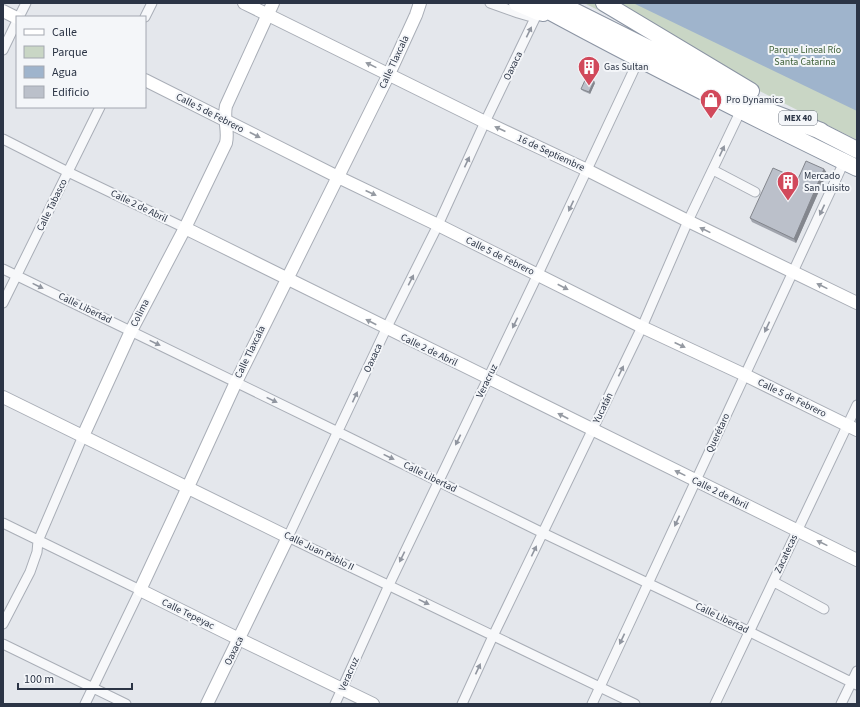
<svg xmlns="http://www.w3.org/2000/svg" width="860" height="707" font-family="'Source Sans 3',sans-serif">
<rect width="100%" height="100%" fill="#e4e7ec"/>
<path fill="#c9d6c5" d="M584 3H857V140Z"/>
<path fill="#9fb4cc" d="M633 3H857V111Z"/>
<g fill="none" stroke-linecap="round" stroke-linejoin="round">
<g stroke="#a9aeb7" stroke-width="11">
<path id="street" d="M490 3 518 13 535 18
M538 12 485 122 438 225 386 329 288 537 635 704
M19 17 26 3
M145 17 152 3
M3 50 17 21
M3 139 68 172 185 228
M713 170 755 192
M3 269 338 432 543 533 750 632 857 685
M3 303 100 107
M3 523 140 590 85 704
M774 582 824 609
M3 624 30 572 37 552 38 541 83 436
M3 644 126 704
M335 704 389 585 538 274 639 59
M462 704 493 636 642 327 688 221 741 110
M592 704 844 162
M715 704 857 405
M841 704 857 671"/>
</g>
<g stroke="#a9aeb7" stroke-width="14">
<path id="secondary" d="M244 3 485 122 587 170 688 221 857 303
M3 11 17 18
M145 80 338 177 438 225 642 327 745 375 857 430
M185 228C408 340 632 451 857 560
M3 397 288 537 207 704
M83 436 131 331 185 228 226 143C229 130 223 120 226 106L273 3
M373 704 239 639 140 590 188 487 236 382 389 74 416 15 420 3"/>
</g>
<g stroke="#8b94a3" stroke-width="18">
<path id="highway" d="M517 3 538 12 543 13
M534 3C640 61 748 115 857 168
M557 3 578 13 662 55 744 99 771 112 821 131
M604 3 751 91
M812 127 857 150"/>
</g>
<use href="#street" stroke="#f7f8fa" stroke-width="9"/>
<use href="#secondary" stroke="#fff" stroke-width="12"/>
<use href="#highway" stroke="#fff" stroke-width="16"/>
</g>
<path fill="#a1a5ae" d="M595 83 590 94 583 91 581 89Z
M824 169 827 173 796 243 752 222 750 218 798 179Z"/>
<path fill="#83868d" d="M594 81 595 83 590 94 589 92Z
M824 169 827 173 796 243 794 239Z"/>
<path fill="#bbc0ca" stroke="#83868d" d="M586 78 594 81 589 92 581 89Z
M806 161 824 169 794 239 750 218 773 168 798 179Z"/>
<defs><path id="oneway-solid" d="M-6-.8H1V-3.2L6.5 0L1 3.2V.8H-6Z"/></defs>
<g fill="#9196a0">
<use href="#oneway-solid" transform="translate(529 32) rotate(-64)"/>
<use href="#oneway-solid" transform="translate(722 151) rotate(-65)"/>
<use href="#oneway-solid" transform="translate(467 162) rotate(-65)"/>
<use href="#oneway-solid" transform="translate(571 206) rotate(115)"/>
<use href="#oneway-solid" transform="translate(822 210) rotate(115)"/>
<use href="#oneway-solid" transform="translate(411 280) rotate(-63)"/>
<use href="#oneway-solid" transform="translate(38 286) rotate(26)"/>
<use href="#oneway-solid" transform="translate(515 323) rotate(116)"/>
<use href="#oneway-solid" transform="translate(767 327) rotate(115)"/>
<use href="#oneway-solid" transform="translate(155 343) rotate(26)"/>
<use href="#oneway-solid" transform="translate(621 371) rotate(-64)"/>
<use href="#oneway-solid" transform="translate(355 397) rotate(-65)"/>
<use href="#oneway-solid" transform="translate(272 400) rotate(26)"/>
<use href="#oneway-solid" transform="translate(458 440) rotate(116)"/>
<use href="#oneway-solid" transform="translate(389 457) rotate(26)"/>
<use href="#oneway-solid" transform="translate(677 521) rotate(115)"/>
<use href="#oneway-solid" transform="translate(534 551) rotate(-64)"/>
<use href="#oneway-solid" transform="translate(402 557) rotate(116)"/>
<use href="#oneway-solid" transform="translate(424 602) rotate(26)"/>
<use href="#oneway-solid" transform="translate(622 639) rotate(115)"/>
<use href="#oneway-solid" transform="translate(478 669) rotate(-65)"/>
</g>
<g fill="#959aa2">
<use href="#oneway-solid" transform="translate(371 65) rotate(-154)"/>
<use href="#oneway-solid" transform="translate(500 129) rotate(-155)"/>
<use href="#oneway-solid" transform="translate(255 135) rotate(27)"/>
<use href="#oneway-solid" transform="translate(371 193) rotate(25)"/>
<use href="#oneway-solid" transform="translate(705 230) rotate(-154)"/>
<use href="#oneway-solid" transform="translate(822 286) rotate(-154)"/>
<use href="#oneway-solid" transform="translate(563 287) rotate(27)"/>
<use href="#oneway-solid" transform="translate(371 322) rotate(-153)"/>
<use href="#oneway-solid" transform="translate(680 345) rotate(25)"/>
<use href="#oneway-solid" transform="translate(563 416) rotate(-153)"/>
<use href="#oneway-solid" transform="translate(680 473) rotate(-154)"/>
<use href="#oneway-solid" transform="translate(822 543) rotate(-154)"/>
</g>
<defs>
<g id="building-pin" transform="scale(1.15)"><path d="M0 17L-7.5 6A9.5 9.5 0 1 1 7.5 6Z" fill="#d1495b" stroke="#f4f6f9"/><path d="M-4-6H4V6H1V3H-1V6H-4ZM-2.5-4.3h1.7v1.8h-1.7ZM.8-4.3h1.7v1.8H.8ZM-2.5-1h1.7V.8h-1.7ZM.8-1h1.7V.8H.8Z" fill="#fff"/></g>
<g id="shop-pin" transform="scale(1.15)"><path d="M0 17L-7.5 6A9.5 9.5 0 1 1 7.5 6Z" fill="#d1495b" stroke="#f4f6f9"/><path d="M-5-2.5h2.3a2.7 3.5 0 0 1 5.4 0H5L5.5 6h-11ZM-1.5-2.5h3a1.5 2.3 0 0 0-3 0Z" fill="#fff"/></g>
</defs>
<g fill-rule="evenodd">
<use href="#building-pin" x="589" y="67"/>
<use href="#shop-pin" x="711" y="100"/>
<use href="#building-pin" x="788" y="182"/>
</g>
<g text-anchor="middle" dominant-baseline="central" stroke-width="4" stroke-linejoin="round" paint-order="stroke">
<rect fill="#f4f6f9" stroke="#676e7b" stroke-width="1" x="779" y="111" width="38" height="14" rx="3"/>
<g font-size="9" font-weight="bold" fill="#2b3445">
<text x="798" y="118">MEX 40</text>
</g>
<g font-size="10" fill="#3f6138" stroke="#f4f6f9">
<text x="805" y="50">Parque Lineal Río<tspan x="805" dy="12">Santa Catarina</tspan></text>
</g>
<g font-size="10" fill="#2b3445" stroke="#f4f6f9">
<text transform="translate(394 62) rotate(-65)">Calle Tlaxcala</text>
<text transform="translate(513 66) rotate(-64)">Oaxaca</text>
<text transform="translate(210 113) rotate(27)">Calle 5 de Febrero</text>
<text transform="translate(551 153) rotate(25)">16 de Septiembre</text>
<text transform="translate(52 205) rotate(-64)">Calle Tabasco</text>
<text transform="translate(139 206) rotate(26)">Calle 2 de Abril</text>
<text transform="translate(500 256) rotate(26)">Calle 5 de Febrero</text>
<text transform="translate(85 308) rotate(26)">Calle Libertad</text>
<text transform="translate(140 313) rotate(-63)">Colima</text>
<text transform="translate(429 350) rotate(26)">Calle 2 de Abril</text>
<text transform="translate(250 352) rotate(-64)">Calle Tlaxcala</text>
<text transform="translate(373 358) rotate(-65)">Oaxaca</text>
<text transform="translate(487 381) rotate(-64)">Veracruz</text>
<text transform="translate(792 398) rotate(26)">Calle 5 de Febrero</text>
<text transform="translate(603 408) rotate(-64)">Yucatán</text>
<text transform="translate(718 433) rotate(-65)">Querétaro</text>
<text transform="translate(430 477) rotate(26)">Calle Libertad</text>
<text transform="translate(720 493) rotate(26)">Calle 2 de Abril</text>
<text transform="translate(319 551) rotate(26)">Calle Juan Pablo II</text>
<text transform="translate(786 554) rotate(-65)">Zacatecas</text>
<text transform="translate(188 614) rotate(26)">Calle Tepeyac</text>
<text transform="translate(722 618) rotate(26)">Calle Libertad</text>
<text transform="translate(234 651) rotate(-64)">Oaxaca</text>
<text transform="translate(349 674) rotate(-66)">Veracruz</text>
</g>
<g font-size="10" fill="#2b3445" stroke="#f4f6f9" text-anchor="start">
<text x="604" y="67">Gas Sultan</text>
<text x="726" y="100">Pro Dynamics</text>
<text x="804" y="176">Mercado<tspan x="804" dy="12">San Luisito</tspan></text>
</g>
</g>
<rect width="860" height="707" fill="none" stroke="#2b3445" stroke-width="8"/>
<rect x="16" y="16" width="130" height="92" fill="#f4f6f9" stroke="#a4a8b1"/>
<rect x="24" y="29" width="20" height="6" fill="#ffffff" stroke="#a4a8b1"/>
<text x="52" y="36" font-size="12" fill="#2b3445">Calle</text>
<rect x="24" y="46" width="20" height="12" fill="#c9d6c5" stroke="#a4a8b1"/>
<text x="52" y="56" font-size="12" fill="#2b3445">Parque</text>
<rect x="24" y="66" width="20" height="12" fill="#9fb4cc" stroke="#a4a8b1"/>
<text x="52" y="76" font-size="12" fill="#2b3445">Agua</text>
<rect x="24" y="86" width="20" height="12" fill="#bbc0ca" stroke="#a4a8b1"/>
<text x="52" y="96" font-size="12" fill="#2b3445">Edificio</text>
<path d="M18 683v6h114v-6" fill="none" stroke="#2b3445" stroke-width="2"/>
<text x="24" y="683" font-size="12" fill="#2b3445" stroke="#f4f6f9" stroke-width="3" paint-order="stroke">100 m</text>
</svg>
